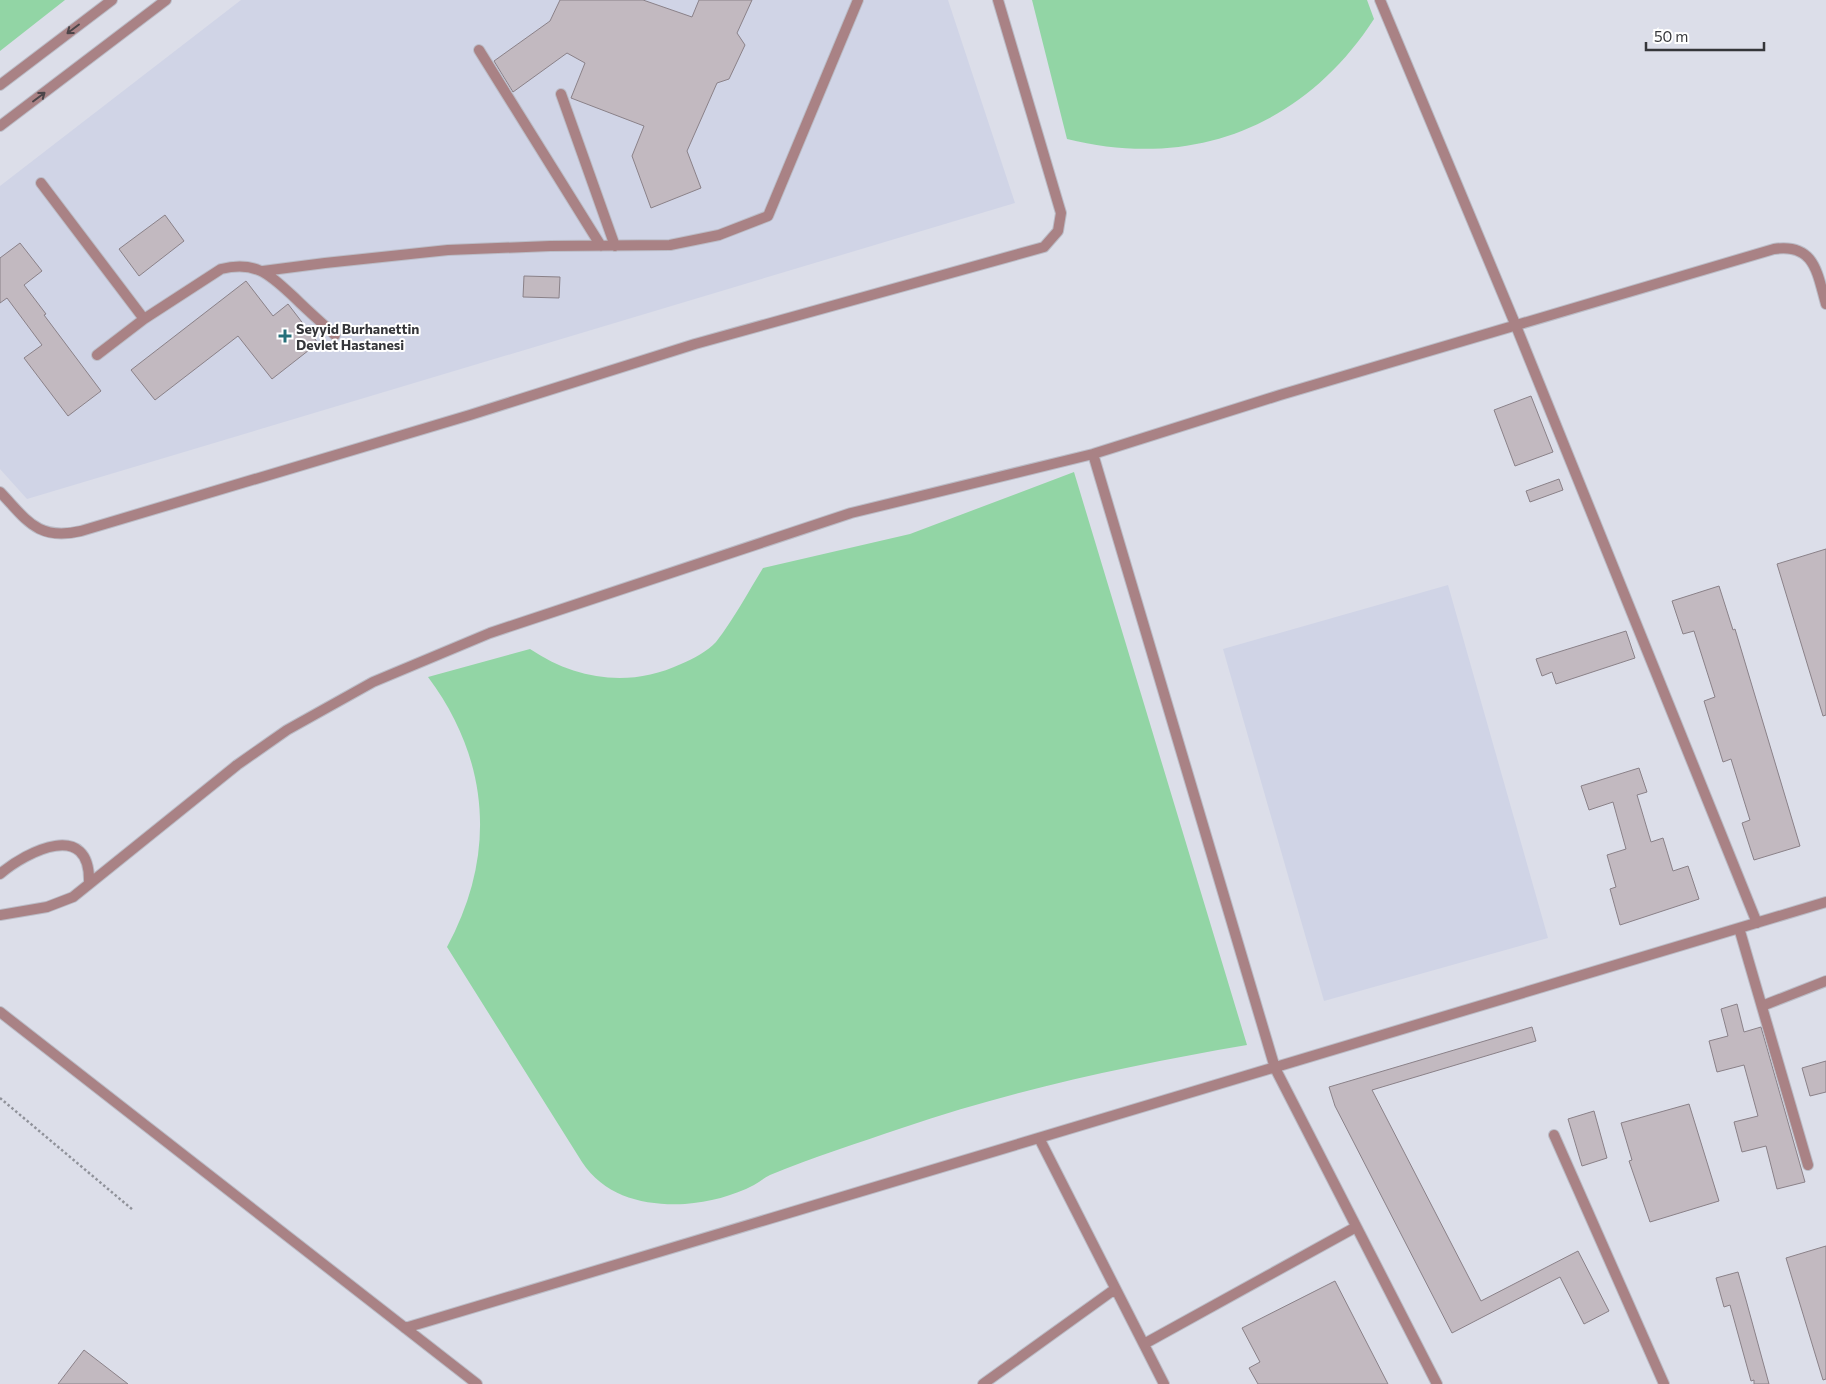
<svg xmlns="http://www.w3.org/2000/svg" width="1826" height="1384" font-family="Commissioner,sans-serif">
<rect width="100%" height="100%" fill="#dcdee9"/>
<path fill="#d0d4e6" d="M241 0H948L1015 203 27 499 0 469V186Z
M1448 585 1548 938 1324 1001 1223 649Z"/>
<path fill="#92d5a5" d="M0 0H65L0 51Z
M1032 0H1367L1374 19C1304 127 1192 170 1067 139Z
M1074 472 1247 1045C1130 1065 1014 1090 902 1128 858 1143 813 1157 770 1175 764 1178 759 1182 754 1185 733 1196 709 1202 685 1204 645 1206 605 1197 582 1162L447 947C497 855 490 760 428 677L530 649C576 680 630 688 681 664 693 659 708 651 716 642 734 619 748 592 763 568L910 534Z"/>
<path fill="#c2b9c0" stroke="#8a8188" d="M560 0H643L692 17 699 0H752L737 33 745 45 729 79 717 83 687 151 701 188 651 208 632 156 644 126 571 98 585 63 567 53 513 92 494 61 550 21Z
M165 215 184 241 139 276 119 249Z
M20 243 42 271 24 285 46 314 44 315 101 391 68 416 24 358 42 345 7 298 0 303V258Z
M524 276 560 277 559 298 523 297Z
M246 281 273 316 288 304 318 343 272 379 238 336 155 400 131 370Z
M1531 396 1553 452 1515 466 1494 410Z
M1559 479 1563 490 1530 502 1526 491Z
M1826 549V715L1823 716 1777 564Z
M1719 586 1733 630 1735 629 1800 846 1754 860 1742 823 1750 820 1731 759 1723 762 1704 701 1715 697 1694 631 1683 634 1672 601Z
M1626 631 1635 658 1556 684 1552 672 1542 676 1536 659Z
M1639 768 1647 792 1637 795 1651 842 1663 838 1673 871 1688 866 1699 899 1620 925 1610 889 1616 887 1607 855 1626 849 1613 802 1589 810 1581 786Z
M1737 1004 1744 1032 1761 1027 1805 1182 1777 1189 1766 1146 1742 1152 1734 1122 1758 1116 1744 1065 1717 1072 1709 1041 1728 1036 1721 1009Z
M1532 1027 1536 1041 1372 1090 1481 1301 1578 1251 1609 1311 1584 1324 1560 1277 1452 1333 1335 1106 1329 1087Z
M1826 1061V1092L1810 1096 1802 1068Z
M1689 1104 1719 1201 1650 1222 1629 1161 1632 1160 1621 1123Z
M1594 1111 1607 1158 1582 1166 1568 1119Z
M1826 1246V1379L1823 1380 1786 1258Z
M1738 1272 1746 1300 1769 1384H1754V1380L1751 1381 1730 1305 1724 1307 1716 1278Z
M1335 1281 1388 1384H1258L1249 1368 1260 1362 1242 1328Z
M84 1350 128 1384H58Z"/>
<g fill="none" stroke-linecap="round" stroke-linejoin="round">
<g stroke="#bbbcc6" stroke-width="12">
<path id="minor" d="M1380 0 1516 326 1757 923
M479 50 601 246
M561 94 615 246
M41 183 144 319
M263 271 325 263 448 250 550 246 670 245 719 235 768 216 858 0
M97 355 144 319 221 269C257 260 271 276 295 298 308 311 322 323 335 335
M1093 454 1275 1068 1437 1384
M0 492C27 520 37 541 81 531L470 415 695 344 1044 247 1058 231 1061 213 998 0
M0 874C27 851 91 819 89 883
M0 915 47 907 73 897 237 765 287 730 373 682 490 633 851 513 1093 454 1280 395 1774 249C1815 243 1817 273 1826 304
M1739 928 1808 1165
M1762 1006 1826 981
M0 1012 477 1384
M1554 1135 1664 1384
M1039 1138 1164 1384
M405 1328 1826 902
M1144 1344 1356 1227
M983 1384 1115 1289"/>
</g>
<g stroke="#bbbcc6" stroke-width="12">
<path id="tertiary" d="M0 85 112 0
M0 126 166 0"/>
</g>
<path stroke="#90929a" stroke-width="2.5" stroke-dasharray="2.5 2.5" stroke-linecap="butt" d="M0 1098 133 1210"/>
<use href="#minor" stroke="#a98285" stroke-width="10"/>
<use href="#tertiary" stroke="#a98285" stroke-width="10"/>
</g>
<defs><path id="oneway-shaft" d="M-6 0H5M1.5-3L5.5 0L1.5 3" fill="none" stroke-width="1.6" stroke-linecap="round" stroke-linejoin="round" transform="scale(1.25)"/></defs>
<g stroke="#4c4549">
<use href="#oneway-shaft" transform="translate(73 29) rotate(143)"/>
<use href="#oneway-shaft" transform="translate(39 97) rotate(-37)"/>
</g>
<path fill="#266f7a" stroke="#fff" stroke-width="2" d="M282.5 328.5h5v5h5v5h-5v5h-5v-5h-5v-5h5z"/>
<g text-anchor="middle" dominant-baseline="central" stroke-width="4" stroke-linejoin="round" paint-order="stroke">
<g font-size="14" font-weight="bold" fill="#35363a" stroke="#fff" text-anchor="start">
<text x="296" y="328">Seyyid Burhanettin<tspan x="296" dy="16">Devlet Hastanesi</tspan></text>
</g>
</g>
<path d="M1646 42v8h118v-8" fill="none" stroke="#35363a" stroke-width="2.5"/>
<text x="1654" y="42" font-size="15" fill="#35363a" stroke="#ffffff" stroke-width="4" paint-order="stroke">50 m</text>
</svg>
